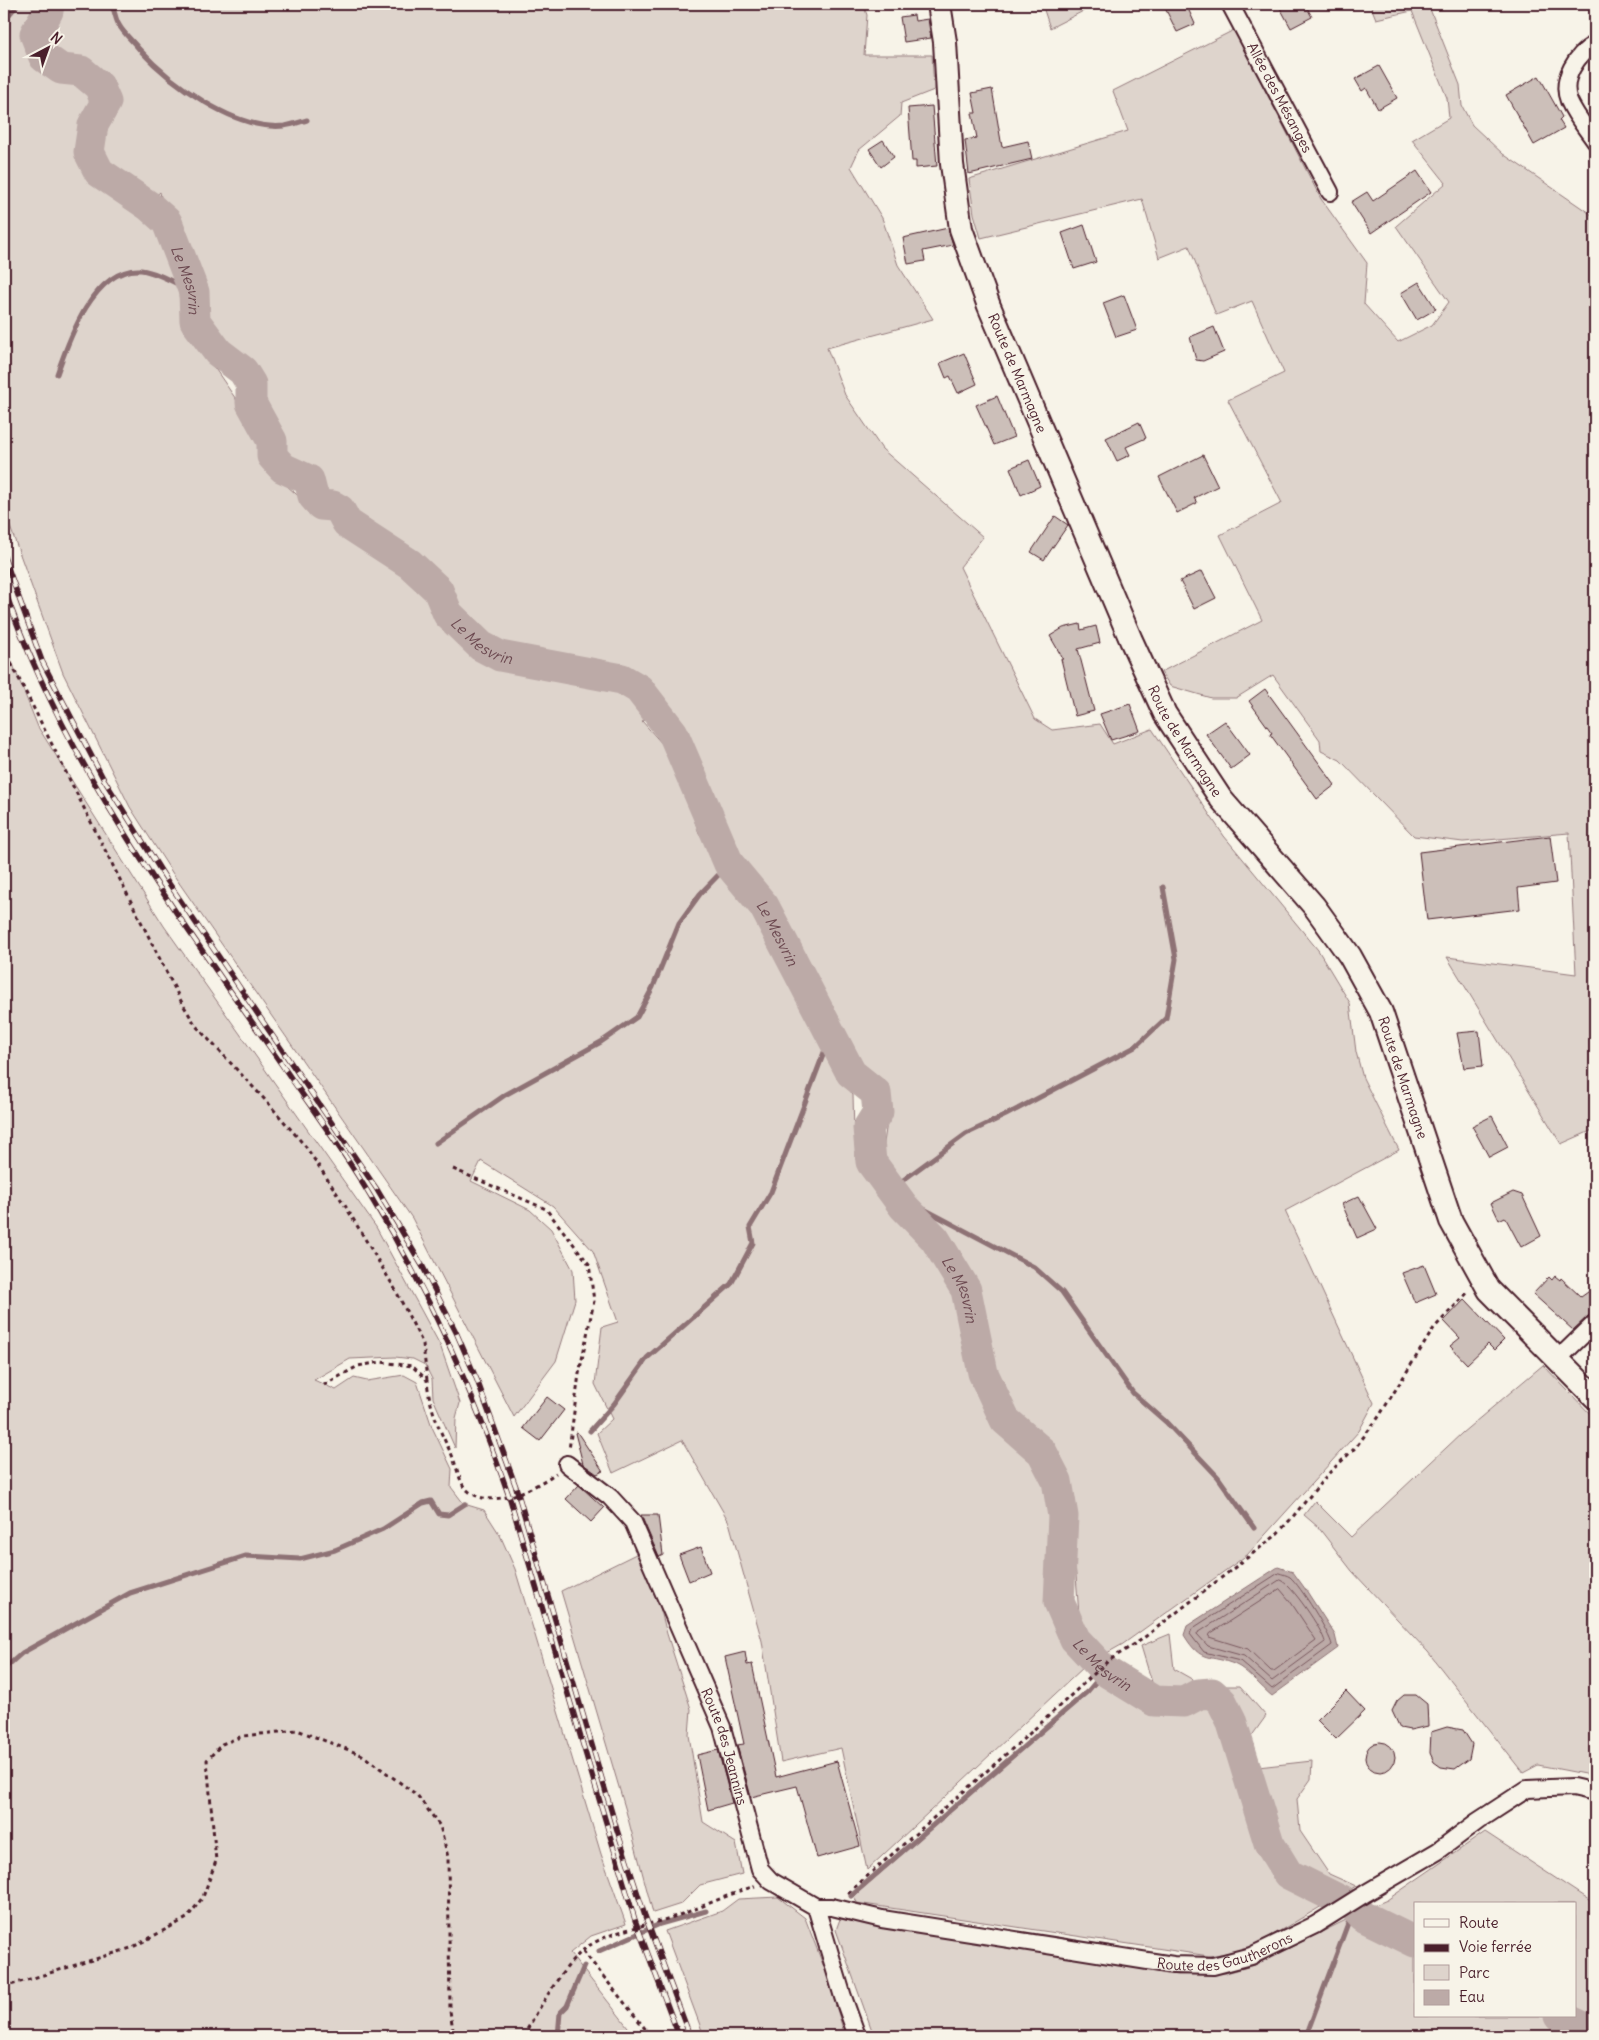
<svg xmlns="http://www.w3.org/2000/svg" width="1599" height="2040" font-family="Delius,sans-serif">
<rect width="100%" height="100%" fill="#f7f3e8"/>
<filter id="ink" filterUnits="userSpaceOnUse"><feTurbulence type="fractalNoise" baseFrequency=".02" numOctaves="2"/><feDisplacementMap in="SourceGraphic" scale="10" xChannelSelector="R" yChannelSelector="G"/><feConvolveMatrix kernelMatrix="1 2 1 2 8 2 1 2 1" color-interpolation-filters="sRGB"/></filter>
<g filter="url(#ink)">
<path fill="#ded4cc" stroke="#947a7c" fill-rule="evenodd" d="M4 4H863L867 15 864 55H932L934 90 901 103 900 116 859 150 851 167 882 218 898 265 933 319 827 348 845 395 882 449 983 537 960 567 1035 719 1052 730 1100 724 1113 744 1152 729 1224 836 1318 950 1350 1003 1356 1052 1363 1078 1399 1150 1285 1211 1374 1403 1359 1431 1247 1555 1123 1644 1098 1658 1079 1615 1073 1536 1067 1497 1054 1460 1011 1410 991 1378 972 1286 941 1231 881 1165 889 1107 888 1094 853 1061 789 925 735 857 709 786 671 707 642 721 671 754 699 833 740 893 763 916 839 1075 853 1095 854 1134 865 1164 918 1234 963 1308 976 1385 1000 1421 1034 1452 1050 1484 1055 1511 1049 1539V1572L1055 1608 1071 1645 1085 1666 867 1870 841 1748 781 1762 762 1641 729 1522 682 1440 613 1473 597 1433 612 1419 595 1384 602 1327 618 1322 593 1251 553 1206 481 1161 471 1181 530 1210 551 1229 573 1270 575 1300 556 1361 514 1417 412 1218 175 877 130 807 63 673 9 524 4 503ZM160 192 162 202 179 227 205 308 222 344 253 368 271 412 284 437 285 459 317 473 324 495 313 509 268 469 255 427 216 370 196 347 181 314 176 261 161 233 140 210Z
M1042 4H1097L1050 28Z
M1370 4H1428L1460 85 1462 106 1472 125 1503 154 1595 217V1129L1561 1144 1447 957 1576 974 1569 833 1463 842 1414 836 1340 760 1321 751 1320 740 1273 675 1236 698H1211L1170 686 1161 672 1262 620 1220 535 1282 503 1228 400 1284 373 1252 301 1216 315 1189 246 1159 258 1142 199 981 238 974 214 969 179 1128 131 1113 91 1234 30 1321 199 1367 263 1364 304 1398 342 1432 325 1449 302 1396 226 1446 183 1412 140 1449 118 1447 98 1412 11 1376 19Z
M4 642 38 727 164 926 376 1227 440 1345 460 1403 456 1418 455 1448 433 1398 432 1379 425 1365 413 1359 395 1357 350 1359 314 1380 336 1390 354 1378 367 1381 404 1375 417 1382 432 1427 452 1469 451 1487 464 1504 484 1510 500 1535 515 1569 601 1854 626 1924 591 1936 570 1953 635 2036H4Z
M1543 1365 1595 1419V1776L1538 1765 1523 1773 1428 1652 1352 1571 1318 1527 1304 1515 1315 1501 1351 1537 1462 1433Z
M640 1552 659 1603 667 1634 691 1709 689 1735 703 1822 736 1843 742 1874 700 1885 681 1904 653 1913 626 1811 561 1591Z
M1170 1634 1174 1669 1204 1686H1240L1266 1716 1251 1737 1258 1767 1312 1761 1311 1779 1297 1799 1300 1831 1329 1874 1356 1886 1249 1949 1209 1956 857 1903 854 1896 1084 1696 1100 1679 1161 1712 1141 1646Z
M1485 1832 1595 1904V2036H874L836 1930 840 1919 1177 1975 1226 1973 1255 1965 1348 1919 1379 1930 1366 1909 1387 1900ZM1415 1904H1575V2016H1415Z
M778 1897 805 1918 827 1975 845 2036H704L665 1931 722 1911 738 1899Z"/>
<path fill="#bcaaa7" stroke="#8e7275" d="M1278 1567 1293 1572 1306 1590 1335 1635 1338 1648 1272 1696C1262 1688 1246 1669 1236 1665 1209 1653 1202 1665 1184 1635L1187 1626Z"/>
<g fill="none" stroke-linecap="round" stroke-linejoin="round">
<path stroke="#78575d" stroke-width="1" d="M1279 1573C1282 1574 1287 1575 1290 1577 1300 1585 1330 1634 1332 1645L1272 1689 1240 1661 1204 1652 1190 1634 1192 1629Z
M1280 1580C1291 1583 1323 1631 1325 1642L1272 1681 1244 1656 1208 1646 1197 1634Z
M1280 1589 1290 1601 1316 1640 1274 1671H1271L1248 1649 1209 1637 1210 1634Z"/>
<path stroke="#8e7275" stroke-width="5" d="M111 4C115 10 115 19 119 25 124 34 133 41 139 49 170 83 235 131 284 126 292 125 300 122 307 120
M112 6 121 4
M4 27 8 16 18 4
M57 374C69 339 94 267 141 270 158 272 178 285 194 292
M436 1143 505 1095 601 1042 637 1017 653 987 679 923 700 894 729 864
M891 1189 966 1134 1006 1115 1135 1047 1166 1018 1176 959 1163 887
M904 1207 922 1208 1034 1267 1062 1292 1133 1393 1166 1422 1218 1477 1254 1528
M590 1431 614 1404 647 1358 731 1284 753 1243 750 1227 771 1192 831 1034
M4 1669 22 1653 130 1593 246 1556 300 1559 335 1550 383 1529 423 1503 431 1501 439 1514 448 1515 465 1504
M851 1896 1088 1691 1105 1671
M599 1951 660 1924 706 1911
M558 2036 560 2013 567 2006 584 1966
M1306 2036 1354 1907"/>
<g stroke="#bcaaa7" stroke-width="31">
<path id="s1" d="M49 4 48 11 35 34 44 57 61 69 81 71 99 86 106 102 93 125 89 152 99 172 149 206 167 222 194 292 195 321 218 352 243 371 251 384V403L272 441V456L283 468 309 480 313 496 321 505 333 506 340 510 347 523 410 564 438 590 448 614 481 646 500 656 622 679 639 689 673 733 729 864 764 906 851 1073 876 1093 878 1112 868 1128 871 1162 904 1207 935 1239 966 1290 983 1373 1005 1420 1042 1452 1057 1481 1063 1516 1059 1602 1075 1639 1105 1671 1154 1701 1184 1702 1199 1694 1212 1693 1222 1702 1231 1720 1269 1843 1288 1874 1354 1907 1362 1916 1415 1942"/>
<path d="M1560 2016 1595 2032"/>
</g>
</g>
<path fill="#ccbfb9" stroke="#4a1f2b" d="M1163 4H1186L1195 24 1177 32Z
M1278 4H1305L1312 17 1291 28Z
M914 15 915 21 928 19 931 38 904 42 900 17Z
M1379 66 1397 98 1378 109 1366 88 1362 91 1355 79Z
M1539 76 1562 117 1559 120 1564 128 1534 145 1506 95Z
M992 89 1002 147 1028 141 1032 159 969 174 965 140 977 138 972 113H976L972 93Z
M932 106 937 166 916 168V161H912L908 108Z
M883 140 894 157 881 167 869 149Z
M1417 171 1431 192 1371 233 1351 202 1367 192 1373 201Z
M1084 225 1096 262 1074 269 1062 233Z
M948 228 953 245 923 251 925 261 908 264 903 238Z
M1419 282 1436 309 1417 320 1401 293Z
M1124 295 1137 330 1116 337 1103 303Z
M1214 327 1224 352 1203 361 1196 360 1190 337Z
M964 353 977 384 958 393 950 376 946 378 940 363Z
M997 396 1014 437 994 445 976 405Z
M1139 422 1146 438 1126 447 1130 455 1117 461 1106 438Z
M1203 455 1218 486 1194 498 1197 503 1177 513 1159 477Z
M1029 460 1040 486 1021 495 1010 468Z
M1055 516 1068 525 1044 560 1031 552Z
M1202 571 1216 598 1194 609 1180 581Z
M1080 624 1081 630 1096 626 1100 643 1078 649 1094 711 1075 716 1061 659H1063L1050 636 1063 628Z
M1265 689 1335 785 1317 799 1270 734 1272 733 1249 701Z
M1130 704 1140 731 1111 740 1100 714Z
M1225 721 1250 755 1231 769 1206 734Z
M1550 836 1556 883 1518 888 1520 909 1427 920 1419 852Z
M1479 1031 1483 1066 1464 1068 1457 1033Z
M1492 1116 1508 1147 1489 1157 1472 1126Z
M1513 1192 1522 1195 1541 1236 1521 1247 1505 1217 1499 1220 1491 1203Z
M1359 1196 1377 1229 1357 1238 1342 1204Z
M1424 1265 1436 1294 1415 1303 1402 1273Z
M1555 1276 1560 1280 1561 1278 1581 1297 1595 1287V1313L1588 1316 1573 1330 1533 1294 1549 1277 1552 1280Z
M1465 1299 1504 1340 1494 1350 1488 1344 1467 1364 1450 1346 1460 1338 1444 1321Z
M547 1397 564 1410 540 1441 523 1428Z
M577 1432 603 1471 597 1474 583 1464 575 1433Z
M579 1485 604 1508 591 1522 566 1499Z
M641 1515H658L663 1555 659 1557Z
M701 1547 710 1572 689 1581 679 1555Z
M745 1652 747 1665 752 1664 776 1777 837 1761 860 1846 817 1858 797 1786 751 1797 737 1745 744 1744 725 1657Z
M1346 1691 1365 1711 1336 1739 1317 1720Z
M1404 1695H1416L1427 1704 1428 1726 1410 1730 1400 1728 1392 1711 1397 1701Z
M1447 1727 1463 1730 1472 1744 1469 1759 1455 1769 1441 1767 1434 1762 1430 1753 1431 1732Z
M1365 1757a15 15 0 1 1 30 0a15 15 0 1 1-30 0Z
M718 1750 732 1803 708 1810 697 1755Z"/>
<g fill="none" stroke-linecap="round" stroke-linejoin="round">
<g stroke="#4a1f2b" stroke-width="20">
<g id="street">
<path id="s2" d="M1230 4 1330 192"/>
<path d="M1595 44C1577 54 1560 79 1569 101 1575 115 1586 128 1595 141"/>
<path d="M1558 1359 1595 1323"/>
<path id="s3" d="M567 1464 610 1497 633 1522 722 1727 760 1869 771 1881 816 1907 843 1997 857 2036"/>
<path id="s4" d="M816 1907H832L882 1919 1173 1965 1213 1966 1251 1956 1315 1925 1366 1893 1438 1851 1478 1821 1527 1789 1573 1787 1595 1792"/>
</g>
</g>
<g stroke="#4a1f2b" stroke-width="26">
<g id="secondary">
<path id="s5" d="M939 4 945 42 952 164 961 229 989 306 1131 640 1165 714 1221 799 1314 906 1350 956 1381 1012 1451 1221 1489 1290 1595 1397"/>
</g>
</g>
<path stroke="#4a1f2b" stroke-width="3" stroke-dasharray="4 4" stroke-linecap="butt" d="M4 649 182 1003 196 1026 268 1103 306 1147 346 1207 395 1289 423 1344 427 1380
M453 1169 546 1209 589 1264 594 1301 579 1374 569 1450
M324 1385 358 1366 381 1362 412 1366 427 1380C429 1406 439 1430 451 1453 455 1461 460 1483 465 1488 489 1513 533 1489 556 1473
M848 1893 1029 1734 1108 1661 1141 1640 1274 1537 1291 1519 1327 1475 1355 1448 1378 1418 1434 1328 1469 1291
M583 1951 651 2036
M4 1987 131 1948 187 1918 203 1897 216 1861 207 1760 222 1744 243 1736 297 1730 362 1755 417 1795 440 1826 448 1857 450 2011 454 2036
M523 2036C541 2007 556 1976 581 1952 603 1932 642 1927 670 1918 699 1909 726 1895 755 1886"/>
<use href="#street" stroke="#f7f3e8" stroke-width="16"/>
<use href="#secondary" stroke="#f7f3e8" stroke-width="22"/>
<g stroke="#4a1f2b" stroke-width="5.5">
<path id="rail" d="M4 557 42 661 103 778 168 882 376 1188 423 1267 456 1332 477 1380 516 1487 617 1830 645 1916 690 2036
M4 588C66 770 185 924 293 1081 319 1118 346 1155 369 1194 430 1294 472 1389 510 1499L635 1920 679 2036"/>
</g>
<use href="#rail" stroke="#f7f3e8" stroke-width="4" stroke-dasharray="11" stroke-linecap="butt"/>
</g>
</g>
<g text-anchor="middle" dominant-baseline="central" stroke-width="5" stroke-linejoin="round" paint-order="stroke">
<g font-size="14" fill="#4a1f2b" stroke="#f7f3e8">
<text stroke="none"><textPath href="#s2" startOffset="106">Allée des Mésanges</textPath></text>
<text stroke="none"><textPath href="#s5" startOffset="381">Route de Marmagne</textPath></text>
<text stroke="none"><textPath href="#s5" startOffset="786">Route de Marmagne</textPath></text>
<text stroke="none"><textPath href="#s5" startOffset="1191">Route de Marmagne</textPath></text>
<text stroke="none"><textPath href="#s3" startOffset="331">Route des Jeannins</textPath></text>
<text stroke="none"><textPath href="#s4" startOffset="416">Route des Gautherons</textPath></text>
</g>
<g font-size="15" font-style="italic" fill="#6c4950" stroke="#f7f3e8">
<text stroke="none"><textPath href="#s1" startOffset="362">Le Mesvrin</textPath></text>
<text stroke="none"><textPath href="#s1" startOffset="859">Le Mesvrin</textPath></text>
<text stroke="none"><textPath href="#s1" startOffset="1309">Le Mesvrin</textPath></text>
<text stroke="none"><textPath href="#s1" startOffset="1729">Le Mesvrin</textPath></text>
<text stroke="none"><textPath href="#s1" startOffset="2149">Le Mesvrin</textPath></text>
</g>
</g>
<rect width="1599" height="2040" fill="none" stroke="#f7f3e8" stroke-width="20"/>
<rect x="10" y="10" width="1579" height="2020" fill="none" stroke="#4a1f2b" stroke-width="2" filter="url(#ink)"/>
<rect x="1414" y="1902" width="162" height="115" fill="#f7f3e8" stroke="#b29e9c"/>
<rect x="1424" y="1919" width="25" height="8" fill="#f7f3e8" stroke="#b29e9c"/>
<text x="1459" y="1928" font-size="15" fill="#4a1f2b">Route</text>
<rect x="1424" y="1944" width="25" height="8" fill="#4a1f2b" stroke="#b29e9c"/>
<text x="1459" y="1952" font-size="15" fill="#4a1f2b">Voie ferrée</text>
<rect x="1424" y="1965" width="25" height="15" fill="#ded4cc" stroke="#b29e9c"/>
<text x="1459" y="1978" font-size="15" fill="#4a1f2b">Parc</text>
<rect x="1424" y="1990" width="25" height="15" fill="#bcaaa7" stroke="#b29e9c"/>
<text x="1459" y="2002" font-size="15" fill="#4a1f2b">Eau</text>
<g transform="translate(48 48) rotate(41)" stroke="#f7f3e8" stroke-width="4" paint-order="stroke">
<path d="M0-4L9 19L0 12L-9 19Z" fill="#4a1f2b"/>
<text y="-8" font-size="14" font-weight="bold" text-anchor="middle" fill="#4a1f2b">N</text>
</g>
</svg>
